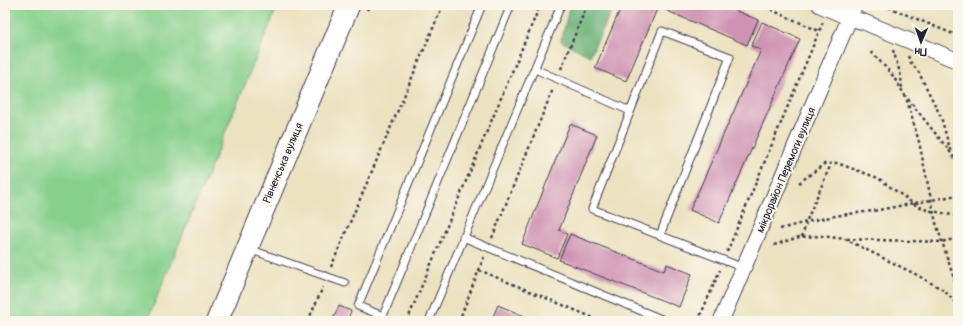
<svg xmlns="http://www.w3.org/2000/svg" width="963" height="326" font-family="Pangolin,sans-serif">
<rect width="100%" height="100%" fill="#fbf7ec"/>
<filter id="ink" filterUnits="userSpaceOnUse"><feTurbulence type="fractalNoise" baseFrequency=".025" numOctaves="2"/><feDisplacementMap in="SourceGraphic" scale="8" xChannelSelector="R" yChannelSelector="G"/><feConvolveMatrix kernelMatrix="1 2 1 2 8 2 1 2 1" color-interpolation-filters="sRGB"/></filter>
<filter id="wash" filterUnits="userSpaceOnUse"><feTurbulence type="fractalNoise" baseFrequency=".012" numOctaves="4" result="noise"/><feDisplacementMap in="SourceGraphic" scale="16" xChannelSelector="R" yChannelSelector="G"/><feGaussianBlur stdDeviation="0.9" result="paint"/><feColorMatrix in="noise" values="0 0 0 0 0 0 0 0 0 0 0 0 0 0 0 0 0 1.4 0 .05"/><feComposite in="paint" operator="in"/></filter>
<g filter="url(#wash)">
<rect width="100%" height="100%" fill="#ece2c0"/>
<path fill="#86d08c" stroke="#547964" d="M5 5H278L147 321H5Z"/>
<path fill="#6cb278" stroke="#476a5a" d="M570 5H614L590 56 561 41Z"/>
<g id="blocks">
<path fill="#ce92b2" d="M622 5H723L758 20 747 45 658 7 626 81 595 68Z
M762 22 800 39 719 223 690 210 761 50 751 46Z
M570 124 597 135 559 230 567 234 557 258 522 244Z
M570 234 664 271 667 264 692 274 679 307 559 260Z
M498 305 536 321H491Z
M339 306 351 311 347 321H337L333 319Z"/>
</g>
</g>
<g filter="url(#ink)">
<use href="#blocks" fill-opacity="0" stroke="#403f4f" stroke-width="1"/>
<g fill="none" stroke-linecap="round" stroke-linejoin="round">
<g stroke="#403f4f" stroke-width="9">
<path id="lane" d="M482 5 358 306 383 316 511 5
M535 69 630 111
M660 235 730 57 662 31 592 209 744 268
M463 237 666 321
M249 249 345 283
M429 321 561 5"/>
</g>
<g stroke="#403f4f" stroke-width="17">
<path id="street" d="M820 5 850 18 864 22 958 61
M721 321 855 5"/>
</g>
<g stroke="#403f4f" stroke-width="23">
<path id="secondary" d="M217 321 349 5"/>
</g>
<path stroke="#403f4f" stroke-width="2.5" stroke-dasharray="3 3" stroke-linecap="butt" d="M760 5 819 31
M883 5 958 36
M367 10 369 5
M893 50 901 76 902 90
M871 52 891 73 906 97 919 142 936 223 958 291
M908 56 911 63 918 71 941 117 951 153
M561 69 587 5
M908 99 951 153 958 164
M799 183 824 164 837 163 878 178 914 204 927 210 952 215 958 217
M780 229 810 221 841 215 873 211 958 195
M802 237 806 222 831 164
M492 238 553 89
M847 239 942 242 948 240H958
M774 245 799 237 821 236 845 239 917 275 945 291 958 306
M727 252 823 22
M331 267 443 5
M479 270 601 321
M308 321 323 287
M407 321 539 8
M459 321 484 257
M698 321 720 270"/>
<use href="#lane" stroke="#fff" stroke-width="7"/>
<use href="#street" stroke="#fff" stroke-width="15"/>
<use href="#secondary" stroke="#fff" stroke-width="21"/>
</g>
</g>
<g text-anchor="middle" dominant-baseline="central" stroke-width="4" stroke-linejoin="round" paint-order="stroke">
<g font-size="11" fill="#22223b" stroke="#fbf7ec">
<text transform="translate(283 163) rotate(-67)">Рівненська вулиця</text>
<text transform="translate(786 170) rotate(-67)">мікрорайон Перемоги вулиця</text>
</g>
</g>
<rect width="963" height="326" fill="none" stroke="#fbf7ec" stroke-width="20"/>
<g transform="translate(921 42) rotate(182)" stroke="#fbf7ec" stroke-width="3" paint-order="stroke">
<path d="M0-3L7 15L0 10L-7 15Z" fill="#22223b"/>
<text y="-6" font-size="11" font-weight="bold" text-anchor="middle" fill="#22223b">Пн</text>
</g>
</svg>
